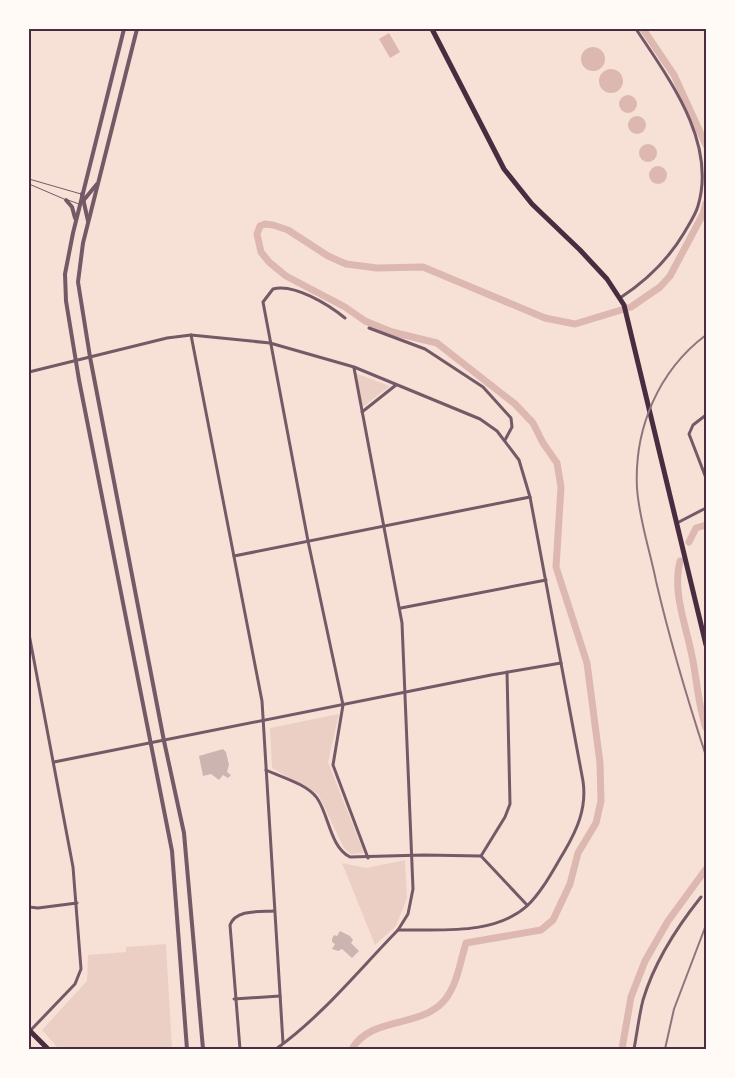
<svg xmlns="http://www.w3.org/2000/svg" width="735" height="1078" font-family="'Sofia Sans Condensed',sans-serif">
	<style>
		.green { fill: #ebcfc5 }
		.water { fill: #dcb8b0 }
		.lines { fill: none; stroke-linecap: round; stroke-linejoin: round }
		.canal { stroke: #dcb8b0; stroke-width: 7 }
		.building { fill: #ccb4b1 }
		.service { stroke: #755966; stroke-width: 1 }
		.minor { stroke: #755966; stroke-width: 3 }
		.tertiary { stroke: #755966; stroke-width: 4 }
		.trunk { stroke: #4a2c40; stroke-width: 5 }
		.rail { stroke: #8f747c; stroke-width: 2 }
		.neatline { fill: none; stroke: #4a2c40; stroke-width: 2 }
	</style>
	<rect width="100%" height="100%" fill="#f7e1d7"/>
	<g class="green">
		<polygon points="355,373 390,386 363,407"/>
		<polygon points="339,714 328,762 364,853 351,854 344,848 318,794 272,768 270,728"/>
		<polygon points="405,860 407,898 396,926 375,945 342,863 366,868"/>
		<polygon points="166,944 172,1049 59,1049 42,1030 87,981 88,955 126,952 126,947"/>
	</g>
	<g class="water">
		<polygon points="389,33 400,52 390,58 379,39"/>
		<circle cx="593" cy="59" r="12"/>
		<circle cx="611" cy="81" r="12"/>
		<circle cx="628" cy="104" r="9"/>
		<circle cx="637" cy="125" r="9"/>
		<circle cx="648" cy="153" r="9"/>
		<circle cx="658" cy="175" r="9"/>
	</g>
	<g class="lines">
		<g class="canal">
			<polyline points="643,29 674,75 706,145"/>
			<polyline points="689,542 696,528 706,525"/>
			<path d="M680 561C672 592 686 625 692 656 697 680 698 705 706 728"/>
			<path d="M352 1049C370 1017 417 1028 442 1003 457 988 460 962 466 943L541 930 553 920 570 884 578 853 596 823 601 801 600 763 587 663 556 567 561 487 557 463 543 443 533 423 515 404 437 343 392 332 365 321 345 307 286 276 269 262 261 252 257 234 260 226 265 224 273 225 288 230 328 256 346 264 377 268 423 267 545 318 575 324 631 307 660 287 670 276 703 214 706 203"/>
			<polyline points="622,1049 631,997 645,961 668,921 706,869"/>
		</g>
	</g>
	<g class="building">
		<polygon points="223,749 226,752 229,765 227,772 231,775 228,778 223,775 219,780 211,774 203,776 199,756"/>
		<polygon points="340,931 350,936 353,940 351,943 359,951 352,958 342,949 338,951 332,949 335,944 332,942 332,939 334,935 337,936"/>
	</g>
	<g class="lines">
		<g class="service">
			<polyline points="29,179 81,194"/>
			<polyline points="29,184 64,199"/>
			<polyline points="68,200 79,204"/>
		</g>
		<g class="minor">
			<path d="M620 298C646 281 668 260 684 233 689 224 695 216 698 206 717 142 669 79 636 29"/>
			<path d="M345 318C329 305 294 283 273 289L263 302 308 541 343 705 333 765 368 858"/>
			<polyline points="369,328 425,349 483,387 511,418 512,427 505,440"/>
			<polyline points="191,335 262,701 283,1043"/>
			<polyline points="354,368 402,623 413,889 408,914 398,930"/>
			<path d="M29 372 167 338 191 335 270 343 354 367 480 419 497 431 519 460 530 497 583 781C587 808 577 830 564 852 553 870 542 892 527 906 493 936 440 929 398 930 358 971 322 1016 276 1049"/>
			<polyline points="362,412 396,385"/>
			<polyline points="706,415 693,425 689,434 706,478"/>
			<polyline points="677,523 706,508"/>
			<polyline points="234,556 530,497"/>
			<polyline points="401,608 546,580"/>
			<polyline points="29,634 73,867 81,969 75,984 29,1032"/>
			<polyline points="54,762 491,675 561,663"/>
			<path d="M266 770C281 777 307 784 317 798 329 815 330 847 350 857L424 855 481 856 527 905"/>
			<polyline points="481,856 505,817 510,804 507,672"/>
			<polyline points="29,907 38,908 77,903"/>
			<polyline points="234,999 280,996"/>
			<path d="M240 1049 230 925C236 909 260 912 274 911"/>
			<path d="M634 1049C637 1033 639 1016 643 1000 654 963 677 927 701 897"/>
		</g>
		<g class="tertiary">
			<polyline points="124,29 73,233 65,274 66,301 79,380 172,851 187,1049"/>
			<polyline points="137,29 83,243 78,282 90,357 164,741 184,833 203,1049"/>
			<polyline points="82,194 88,221"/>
			<polyline points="66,200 72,207 75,218"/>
			<polyline points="83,201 97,184"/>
		</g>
		<g class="trunk">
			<polyline points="432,29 504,169 532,204 580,250 607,279 624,305 706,645"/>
			<polyline points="29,1030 48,1049"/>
		</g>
		<g class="rail">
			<path d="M706 335C658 371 634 429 637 488 639 519 650 551 656 581 670 641 687 698 706 756"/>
			<polyline points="665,1049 674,1009 706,925"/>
		</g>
	</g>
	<rect width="735" height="1078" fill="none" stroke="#fffaf5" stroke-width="60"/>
	<rect x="30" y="30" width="675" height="1018" class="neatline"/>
</svg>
